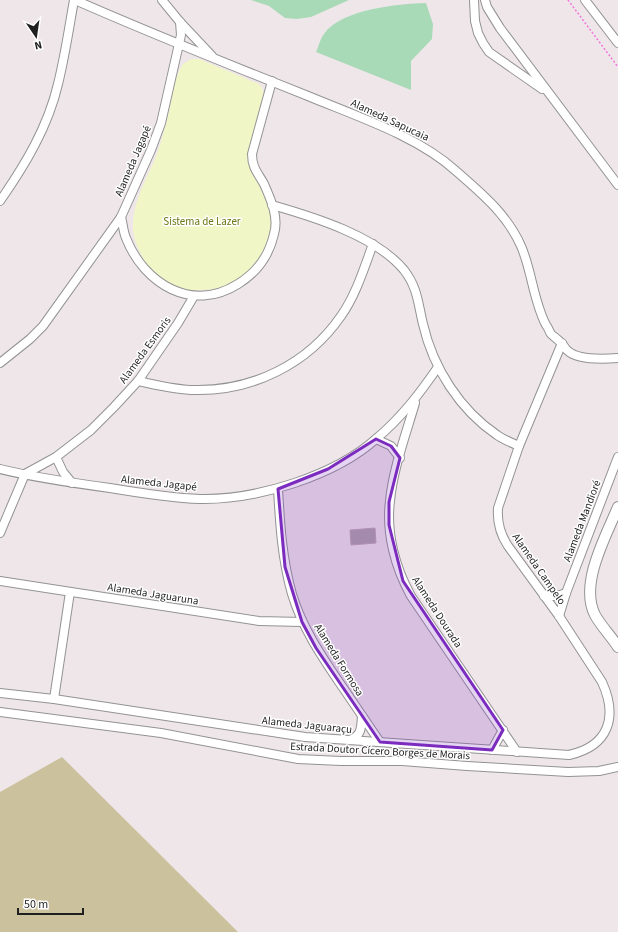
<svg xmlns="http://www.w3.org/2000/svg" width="618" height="932" font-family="'Source Sans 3',sans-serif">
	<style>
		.forest { fill: #ccc19d }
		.park { fill: #f0f6c6 }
		.water { fill: #a9dab7 }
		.building { fill: #aea2a8; stroke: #c0a9b5 }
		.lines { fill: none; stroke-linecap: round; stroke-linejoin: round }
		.minor-casing { stroke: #939393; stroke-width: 10 }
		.tertiary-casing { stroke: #939393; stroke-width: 12 }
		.path { stroke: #f175de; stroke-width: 1.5; stroke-dasharray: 2 2; stroke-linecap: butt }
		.minor { stroke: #fff; stroke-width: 8 }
		.tertiary { stroke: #fff; stroke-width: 10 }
		.marked { fill: #7b2cbf; fill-opacity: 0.2; stroke: #7b2cbf; stroke-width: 3; stroke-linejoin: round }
		.labels { text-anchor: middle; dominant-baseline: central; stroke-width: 3; stroke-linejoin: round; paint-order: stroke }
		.street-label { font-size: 11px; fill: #1f1f1f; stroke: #fff }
		.park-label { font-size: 11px; fill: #6a7813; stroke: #fff }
	</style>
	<rect width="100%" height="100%" fill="#efe6e9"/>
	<polygon class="forest" points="62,757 238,932 0,932 0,792"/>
	<path class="park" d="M191 59H199L259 84 262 88 264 95 248 158C252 180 274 203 271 228 269 253 252 274 230 284 221 289 208 290 198 290 194 290 189 291 186 291 159 288 134 253 133 228 132 204 146 180 155 159 159 149 162 138 165 127 171 111 173 77 183 64 185 62 189 61 191 59Z"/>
	<g class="water">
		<polygon points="251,0 349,0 311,17 297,19 285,18 269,6"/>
		<path d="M426 3 433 24 432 39 411 61V90L316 52C319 46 320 39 324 34 341 9 398 4 426 3Z"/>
	</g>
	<polygon class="building" points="375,528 376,543 351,545 350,530"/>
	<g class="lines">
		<g class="minor-casing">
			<g id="minor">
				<path d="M75 0C152 34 230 65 308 96 356 116 418 136 456 171 481 193 507 214 521 246 532 271 533 300 546 325 548 327 549 331 551 334 554 337 558 339 561 343 564 345 565 349 568 351 578 360 605 359 618 358"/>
				<polyline points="162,0 180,22 212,56"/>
				<polyline points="474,0 475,21 478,33 483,43 489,52 542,89"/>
				<polyline points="485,0 487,7 500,28 618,185"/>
				<polyline points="585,0 618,43"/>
				<path d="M0 201C25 165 48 127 58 84 65 56 69 28 74 0"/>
				<path d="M272 205C314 217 376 236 404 270 418 288 418 304 423 324 433 368 460 410 497 435 504 440 512 443 519 446"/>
				<path d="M121 217C123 224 123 231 126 238 144 284 192 313 238 284 256 273 269 256 274 234 279 217 271 200 264 184 258 173 252 168 252 154L272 81"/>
				<polyline points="0,363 30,339 43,326 121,217 151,150 161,123 181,35 180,22"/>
				<path d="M138 381C157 385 176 390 195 390 253 391 308 364 341 316 356 295 364 268 373 244"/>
				<path d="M415 403C406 434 393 469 390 501 386 533 395 567 411 596L517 752"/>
				<polyline points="376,439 391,446 400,458"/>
				<polyline points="56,457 63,472 72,483"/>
				<path d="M0 469C36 478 73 483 110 488 140 493 170 498 200 499 257 500 335 476 377 438 402 417 420 393 438 367"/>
				<path d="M278 489C280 524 282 559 292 594 302 627 320 654 339 682 353 702 366 722 380 742"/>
				<polyline points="0,533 25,474 56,457 91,430 114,407 138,381 178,323 194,296"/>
				<polyline points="0,581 259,621 302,622"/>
				<polyline points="544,596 557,596 566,593"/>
				<polyline points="559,616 566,593 618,457"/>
				<path d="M0 693 54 699 305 737 569 755C609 746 618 717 602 682L559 616 508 546C500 534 497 522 498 508L519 446 562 343"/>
				<polyline points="54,699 70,592"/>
				<polyline points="0,712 161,733 298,759 341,761 402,761 467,766 568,772 599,771 618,767"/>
				<path d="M350 740C362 735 361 728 362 716"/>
				<polyline points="492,750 503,730"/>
			</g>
		</g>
		<g class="tertiary-casing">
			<path id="tertiary" d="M618 507C606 536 579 584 595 615 601 626 611 636 618 647"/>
		</g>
		<polyline class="path" points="568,0 618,67"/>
		<use href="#minor" class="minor"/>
		<use href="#tertiary" class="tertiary"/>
	</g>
	<path class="marked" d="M376 439 391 446 400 458 389 502V525L403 581 503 730 492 750 380 742 316 648 302 622 285 567 278 489 328 469Z"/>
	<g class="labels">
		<g class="street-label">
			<text transform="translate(390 120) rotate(25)">Alameda Sapucaia</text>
			<text transform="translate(133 161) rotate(-67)">Alameda Jagapé</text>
			<text transform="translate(145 350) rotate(-54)">Alameda Esmoris</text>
			<text transform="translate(159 483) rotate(6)">Alameda Jagapé</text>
			<text transform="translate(582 521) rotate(-69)">Alameda Mandioré</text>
			<text transform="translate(539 569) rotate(55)">Alameda Campelo</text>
			<text transform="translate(153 594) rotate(9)">Alameda Jaguaruna</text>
			<text transform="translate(437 612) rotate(57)">Alameda Dourada</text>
			<text transform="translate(339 660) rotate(58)">Alameda Formosa</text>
			<text transform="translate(307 725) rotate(6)">Alameda Jaguaraçu</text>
			<text transform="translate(380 751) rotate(3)">Estrada Doutor Cícero Borges de Morais</text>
		</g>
		<g class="park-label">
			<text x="202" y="221">Sistema de Lazer</text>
		</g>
	</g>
	<g transform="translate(36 36) rotate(167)" stroke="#ffffff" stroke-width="3" paint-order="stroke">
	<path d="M0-3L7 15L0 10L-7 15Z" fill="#1f1f1f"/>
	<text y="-6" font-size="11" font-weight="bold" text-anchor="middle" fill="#1f1f1f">N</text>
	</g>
	<path d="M18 908v6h65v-6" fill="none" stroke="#1f1f1f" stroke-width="2"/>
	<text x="24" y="908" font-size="12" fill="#1f1f1f" stroke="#ffffff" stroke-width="3" paint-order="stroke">50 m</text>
</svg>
